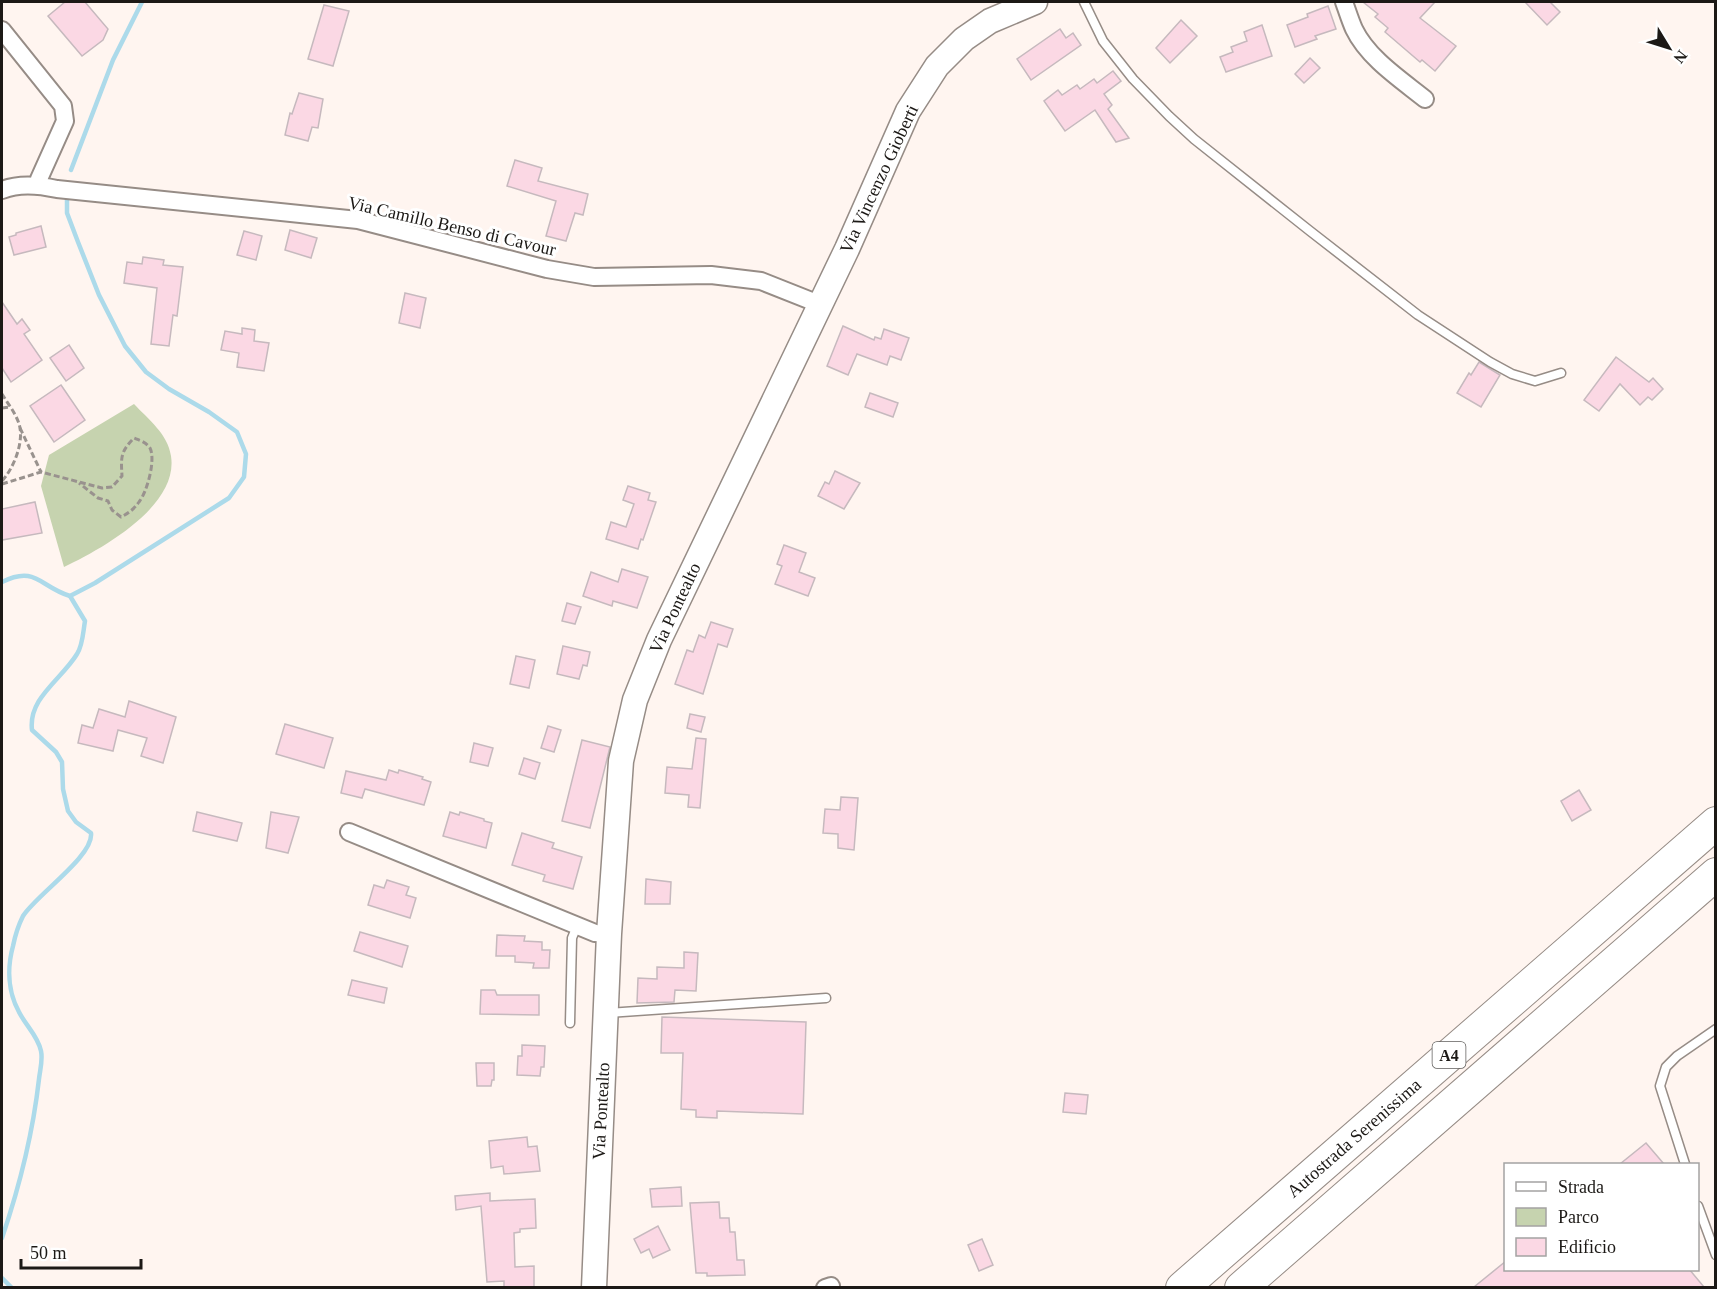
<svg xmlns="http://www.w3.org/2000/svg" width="1717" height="1289" font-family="'Times New Roman',serif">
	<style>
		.green { fill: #c6d3af }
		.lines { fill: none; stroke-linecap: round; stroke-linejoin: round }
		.stream { stroke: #acdaea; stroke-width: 4.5 }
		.building { fill: #fbd8e4; stroke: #c6b9be; stroke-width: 1.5 }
		.lane-casing { stroke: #968c86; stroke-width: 11 }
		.street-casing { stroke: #968c86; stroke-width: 20 }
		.secondary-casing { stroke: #968c86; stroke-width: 27 }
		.highway-casing { stroke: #968c86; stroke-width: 34 }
		.path { stroke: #99928e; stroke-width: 3; stroke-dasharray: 6 3; stroke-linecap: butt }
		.lane { stroke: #fff; stroke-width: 8 }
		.street { stroke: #fff; stroke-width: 16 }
		.secondary { stroke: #fff; stroke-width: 24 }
		.highway { stroke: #fff; stroke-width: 32 }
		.labels { text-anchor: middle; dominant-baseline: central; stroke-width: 6; stroke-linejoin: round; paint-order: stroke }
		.shield { fill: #fff; stroke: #605e5c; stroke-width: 1.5 }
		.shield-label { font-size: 16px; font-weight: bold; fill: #1c1916 }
		.street-label { font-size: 18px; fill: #1c1916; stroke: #fff }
	</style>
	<rect width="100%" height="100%" fill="#fff5f0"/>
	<path class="green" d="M134 404C148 419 168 434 171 456 179 506 102 549 64 567L41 486 49 455Z"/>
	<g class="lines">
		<g class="stream">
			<polyline points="71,170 113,60 142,2"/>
			<path d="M2 582C36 565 40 587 70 596L95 583 229 498 244 477 246 454 237 432 209 412 169 389 146 372 125 346 99 295 78 242 67 213V197"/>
			<path d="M2 1238C19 1188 33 1132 39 1079 40 1070 43 1060 41 1051 38 1036 26 1026 19 1012 8 992 7 968 13 946 15 936 19 924 23 916 36 895 94 856 91 833L76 822 68 811 63 789 62 762 56 752 32 730C28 698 62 679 77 654 83 645 83 632 85 621L70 596"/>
			<polyline points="2,1278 12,1288"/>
		</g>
	</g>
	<g class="building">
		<polygon points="65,2 85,2 108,29 103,40 82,56 48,16"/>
		<polygon points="1363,2 1435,2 1420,18 1456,46 1435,71 1422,60 1420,62 1385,32 1388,28 1375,17 1378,14"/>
		<polygon points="1525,2 1550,2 1560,12 1547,25"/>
		<polygon points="324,5 349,11 333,66 308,59"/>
		<polygon points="1328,6 1336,29 1315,36 1317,39 1295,47 1287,25 1308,17 1307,14"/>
		<polygon points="1181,20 1197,36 1170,63 1156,48"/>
		<polygon points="1262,25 1272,56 1226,72 1220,57 1233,52 1231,47 1247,41 1244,32"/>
		<polygon points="1060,29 1066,38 1073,33 1081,45 1031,80 1017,59"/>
		<polygon points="1310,58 1320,68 1304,83 1295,74"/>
		<polygon points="1113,71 1121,81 1104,94 1112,105 1108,109 1129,138 1116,142 1095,110 1065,131 1044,101 1058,90 1062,95 1077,85 1080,89 1094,79 1097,83"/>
		<polygon points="299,93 323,99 318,128 312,127 308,141 285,135 290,113 292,114"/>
		<polygon points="515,160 542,168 538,181 588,194 583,215 575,213 566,241 546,236 556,201 507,186"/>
		<polygon points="41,226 46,247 14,255 9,237 16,235 16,233"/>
		<polygon points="290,230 317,238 311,258 285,250"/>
		<polygon points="244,231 262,236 256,260 237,255"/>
		<polygon points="143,257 164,260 163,265 183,267 177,316 173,315 169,346 151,344 157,288 124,283 127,262 142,264"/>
		<polygon points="405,293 426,298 420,328 399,323"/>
		<polygon points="2,302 17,324 22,319 30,330 24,334 42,360 11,382 2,368"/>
		<polygon points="843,326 874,340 875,337 881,339 884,329 909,338 901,360 890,356 887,365 857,354 848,375 827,366"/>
		<polygon points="242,328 255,330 254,341 269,343 264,371 237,367 239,353 221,350 225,331 242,334"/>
		<polygon points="69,345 84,368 66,381 50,358"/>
		<polygon points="1616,357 1649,382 1653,378 1663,389 1652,400 1648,397 1640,405 1620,384 1599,411 1584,400"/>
		<polygon points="1479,362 1500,375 1481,407 1457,393 1469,373 1471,375"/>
		<polygon points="61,385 85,420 54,442 30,406"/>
		<polygon points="870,393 898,403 893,417 865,407"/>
		<polygon points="835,471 860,483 844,509 818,496 825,482 829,484"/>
		<polygon points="628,486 650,493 648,500 656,502 643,540 641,539 638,549 606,539 611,522 626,527 634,504 623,500"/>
		<polygon points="35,502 42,533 2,540 2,509"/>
		<polygon points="784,545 806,553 799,572 815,578 808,596 775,584 782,566 777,564"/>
		<polygon points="622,569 648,577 637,608 613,601 612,606 583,596 591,572 618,582"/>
		<polygon points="567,603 581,607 575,624 562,621"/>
		<polygon points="711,622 733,629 727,647 718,644 703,694 675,684 687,650 693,652 699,635 705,638"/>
		<polygon points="563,646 590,652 587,666 583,665 579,679 557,674"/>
		<polygon points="516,656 535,660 529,688 510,684"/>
		<polygon points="129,701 176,717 163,763 141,756 147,738 118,730 113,751 78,743 82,725 93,728 99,709 125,717"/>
		<polygon points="690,714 705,717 701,732 687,728"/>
		<polygon points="285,724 333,738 324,768 276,754"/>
		<polygon points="548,726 561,730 554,752 541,748"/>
		<polygon points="696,738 706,739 700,808 688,807 689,795 665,793 667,767 692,769"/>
		<polygon points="582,740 610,747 590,828 562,821"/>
		<polygon points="474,743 493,748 488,766 470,762"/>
		<polygon points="524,758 540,763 535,779 519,774"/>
		<polygon points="389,770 398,773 399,770 423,777 422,779 431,782 424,805 365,789 362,798 341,793 346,771 386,780"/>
		<polygon points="1579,790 1591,810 1572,821 1561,801"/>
		<polygon points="841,797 858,798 854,850 838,848 838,834 823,833 825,809 840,810"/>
		<polygon points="197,812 242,823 237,841 193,831"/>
		<polygon points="271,812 299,817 288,853 266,848"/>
		<polygon points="450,812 459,815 460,812 484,819 484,821 492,823 486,848 443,836"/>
		<polygon points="522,833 554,843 552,848 582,857 573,889 543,881 545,875 512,865"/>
		<polygon points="646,879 671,882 670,904 645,904"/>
		<polygon points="387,880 409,887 406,895 416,898 410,918 368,905 374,885 384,888"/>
		<polygon points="360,932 408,946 402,967 354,951"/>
		<polygon points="497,935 525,936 524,941 542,942 542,950 550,950 549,968 533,968 534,963 515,962 515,956 496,956"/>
		<polygon points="684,952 698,953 696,991 675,990 674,1002 637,1003 638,978 657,979 657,967 684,968"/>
		<polygon points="352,980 387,988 384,1003 348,995"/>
		<polygon points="481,990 495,990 497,995 539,995 539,1015 480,1014"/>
		<polygon points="662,1017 806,1022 803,1114 717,1111 717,1118 696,1117 696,1110 681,1109 683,1053 661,1053"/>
		<polygon points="522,1045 545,1046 544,1067 541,1067 540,1076 517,1075 518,1056 522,1056"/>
		<polygon points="476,1063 494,1063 494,1080 492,1080 491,1086 477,1086"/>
		<polygon points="1065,1093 1088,1095 1086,1114 1063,1112"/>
		<polygon points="527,1137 528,1147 537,1146 540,1171 504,1174 503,1166 491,1168 489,1141"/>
		<polygon points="1646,1143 1664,1164 1620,1164"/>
		<polygon points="681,1187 682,1206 652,1207 650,1189"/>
		<polygon points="490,1193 490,1201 535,1199 536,1228 520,1229 520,1232 514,1233 515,1267 534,1266 534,1287 504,1287 504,1281 487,1282 481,1206 456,1210 455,1196"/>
		<polygon points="719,1202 720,1218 729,1218 730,1232 735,1232 737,1260 744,1260 745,1275 707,1276 707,1273 696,1273 690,1203"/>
		<polygon points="658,1226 670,1250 653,1258 649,1249 641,1253 634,1239"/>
		<polygon points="982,1239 993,1265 979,1271 968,1245"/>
		<polygon points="1506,1261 1506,1269 1689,1269 1704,1287 1474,1287"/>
	</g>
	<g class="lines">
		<g class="lane-casing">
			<g id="lane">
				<polyline points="1084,2 1103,41 1133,79 1169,116 1194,139 1310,231 1418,315 1490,362 1512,374 1535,381 1561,373"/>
				<polyline points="608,1013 826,998"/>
				<polyline points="570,1023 572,938 577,926"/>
				<polyline points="1685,1164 1660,1086 1666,1067 1677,1056 1716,1029"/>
				<polyline points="1698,1206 1716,1255"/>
			</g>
		</g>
		<g class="street-casing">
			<g id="street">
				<path d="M1344 2C1347 10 1350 20 1354 29 1368 58 1400 79 1425 99"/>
				<polyline points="2,30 63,106 65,121 39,179 39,185"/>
				<path d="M2 190C19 183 39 185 57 189L358 220 547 269 594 277 711 275 761 281 819 304"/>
				<polyline points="349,832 595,933 609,934"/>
				<polyline points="825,1288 831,1286"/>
			</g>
		</g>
		<g class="secondary-casing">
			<polyline id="secondary" points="594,1288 609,934 621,761 635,700 659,640 847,249 908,111 937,66 964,39 990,21 1035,2"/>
		</g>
		<g class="highway-casing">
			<g id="highway">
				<polyline points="1182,1288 1716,823"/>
				<polyline points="1241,1288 1716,874"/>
			</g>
		</g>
		<g class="path">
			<path d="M2 394C8 404 18 416 20 428 23 445 13 469 2 481"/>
			<polyline points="2,408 11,407"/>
			<polyline points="20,428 41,472"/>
			<path d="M2 484 41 472 102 488 112 487 122 476C121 458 120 452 134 438 139 440 146 442 150 448 156 460 147 492 139 502 134 509 129 513 121 517L112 510 108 501 98 498 79 483"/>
		</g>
		<use href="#lane" class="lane"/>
		<use href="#street" class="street"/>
		<use href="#secondary" class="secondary"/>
		<use href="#highway" class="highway"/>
	</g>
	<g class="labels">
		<rect class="shield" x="1432.5" y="1042" width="33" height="26" rx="4.5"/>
		<g class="shield-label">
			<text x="1449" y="1055">A4</text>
		</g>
		<g class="street-label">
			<text transform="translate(879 179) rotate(-65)">Via Vincenzo Gioberti</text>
			<text transform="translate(452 226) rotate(13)">Via Camillo Benso di Cavour</text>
			<text transform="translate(675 608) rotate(-65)">Via Pontealto</text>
			<text transform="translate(601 1111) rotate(-87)">Via Pontealto</text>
			<text transform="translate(1354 1138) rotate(-41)">Autostrada Serenissima</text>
		</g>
	</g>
	<rect width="1717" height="1289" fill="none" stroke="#1c1916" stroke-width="6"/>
	<rect x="1504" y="1163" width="195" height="108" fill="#ffffff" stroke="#a4a3a2" stroke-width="1.5"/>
	<rect x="1516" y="1182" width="30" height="9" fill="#ffffff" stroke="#a4a3a2" stroke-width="1.5"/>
	<text x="1558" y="1193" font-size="18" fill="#1c1916">Strada</text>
	<rect x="1516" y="1208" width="30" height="18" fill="#c6d3af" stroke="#a4a3a2" stroke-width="1.5"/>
	<text x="1558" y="1223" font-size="18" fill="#1c1916">Parco</text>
	<rect x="1516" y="1238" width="30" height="18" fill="#fbd8e4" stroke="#a4a3a2" stroke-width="1.5"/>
	<text x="1558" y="1253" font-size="18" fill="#1c1916">Edificio</text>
	<g transform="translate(1669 48) rotate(128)" stroke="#ffffff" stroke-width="4.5" paint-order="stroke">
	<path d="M0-4.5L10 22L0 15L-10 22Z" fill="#1c1916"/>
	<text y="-9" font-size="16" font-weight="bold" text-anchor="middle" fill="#1c1916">N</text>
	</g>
	<path d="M21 1259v9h120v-9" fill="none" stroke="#1c1916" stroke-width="3"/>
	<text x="30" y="1259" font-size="18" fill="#1c1916" stroke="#ffffff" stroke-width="4.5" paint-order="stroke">50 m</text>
</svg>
